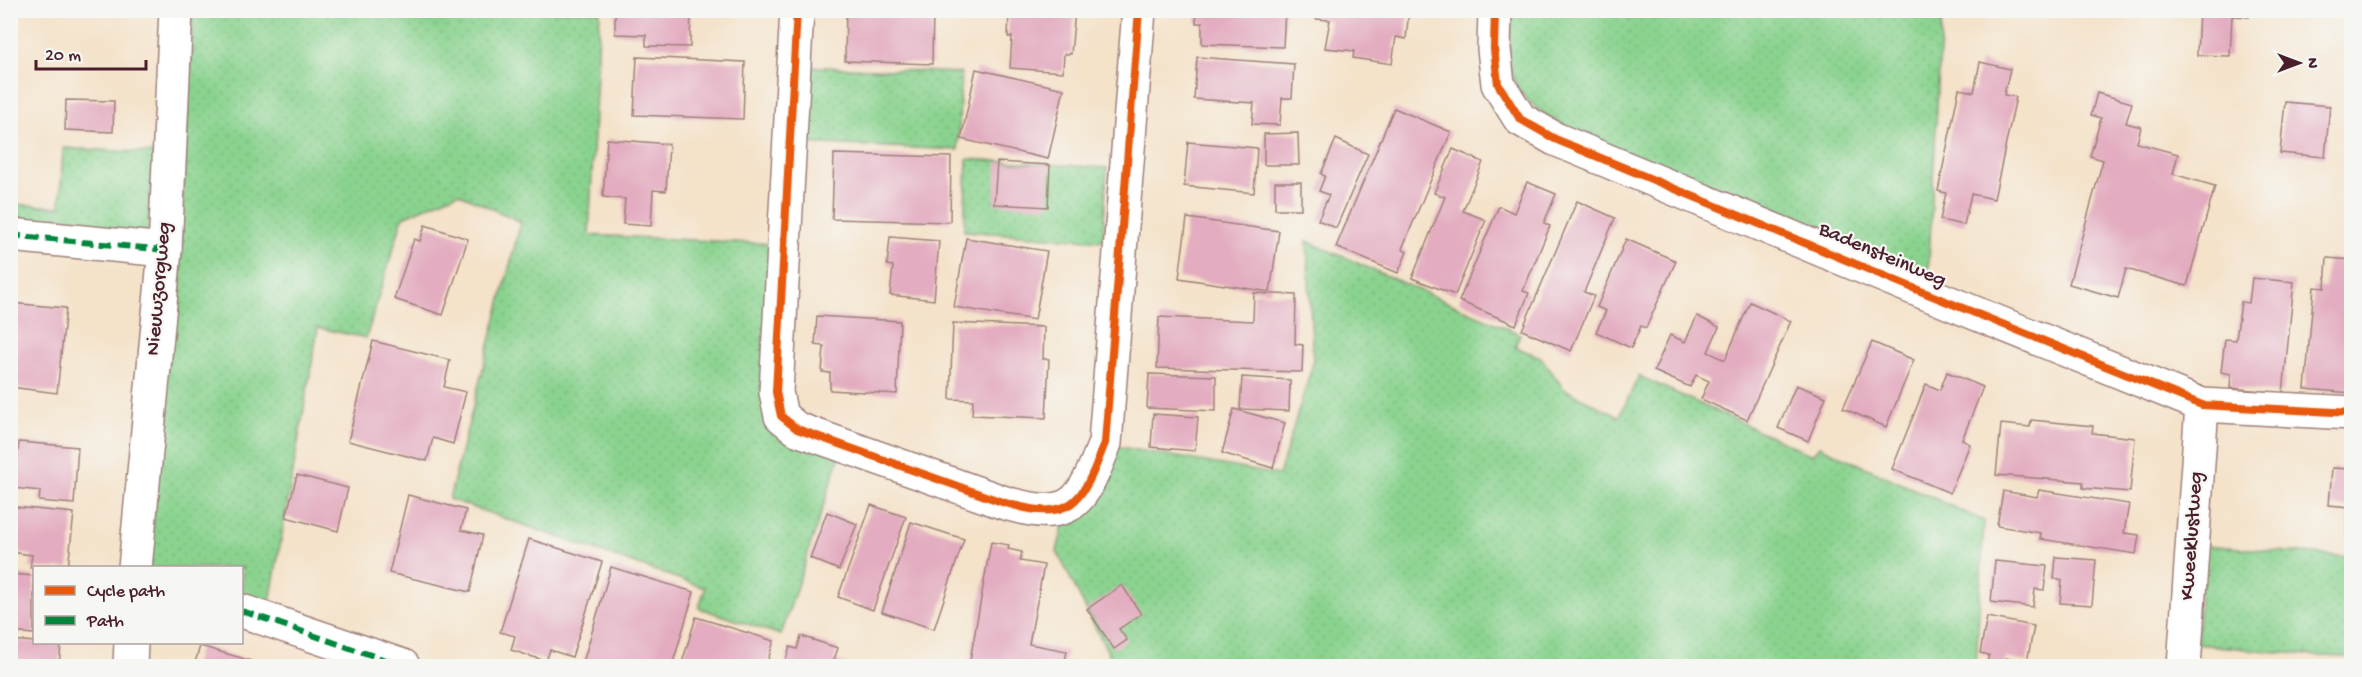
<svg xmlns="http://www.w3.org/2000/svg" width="2362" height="677" font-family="'Gochi Hand',sans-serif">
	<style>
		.green { fill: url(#green-dots); stroke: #6a795d; stroke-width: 1.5 }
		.building { fill: #e3acc0 }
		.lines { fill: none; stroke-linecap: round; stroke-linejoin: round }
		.street-casing { stroke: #9f807a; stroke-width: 36 }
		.street { stroke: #fff; stroke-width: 33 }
		.quiet { stroke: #00873e; stroke-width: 6; stroke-dasharray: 12 6; stroke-linecap: butt }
		.cycleway-casing { stroke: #f6f6f2; stroke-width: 11 }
		.cycleway { stroke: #e8590c; stroke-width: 8 }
		.labels { text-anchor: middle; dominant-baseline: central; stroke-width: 4.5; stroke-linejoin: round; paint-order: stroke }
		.street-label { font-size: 21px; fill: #4a1f2b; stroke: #f6f6f2 }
	</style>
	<defs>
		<pattern id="green-dots" width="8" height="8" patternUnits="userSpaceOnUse" patternTransform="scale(1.5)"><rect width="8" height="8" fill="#8ad38f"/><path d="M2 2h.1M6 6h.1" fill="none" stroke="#79b57c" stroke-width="1.8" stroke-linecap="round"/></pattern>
	</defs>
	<rect width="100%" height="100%" fill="#f6f6f2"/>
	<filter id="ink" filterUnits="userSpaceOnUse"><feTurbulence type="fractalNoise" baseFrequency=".0167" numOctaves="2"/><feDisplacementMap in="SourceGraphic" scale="12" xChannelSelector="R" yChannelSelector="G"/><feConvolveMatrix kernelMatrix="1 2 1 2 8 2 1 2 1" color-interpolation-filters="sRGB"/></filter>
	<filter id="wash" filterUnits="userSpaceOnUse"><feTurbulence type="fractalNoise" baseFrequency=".008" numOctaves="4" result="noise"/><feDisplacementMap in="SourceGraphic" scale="24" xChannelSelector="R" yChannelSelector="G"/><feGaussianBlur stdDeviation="1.35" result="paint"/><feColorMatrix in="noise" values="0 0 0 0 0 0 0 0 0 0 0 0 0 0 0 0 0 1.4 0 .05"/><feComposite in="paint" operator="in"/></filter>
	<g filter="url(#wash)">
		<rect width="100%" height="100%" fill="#f4e2c9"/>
		<g class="green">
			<polygon points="193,11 600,11 589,235 774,244 761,393 839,458 781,635 699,608 705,588 449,499 521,222 458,193 403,217 366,338 318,328 269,608 242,599 242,568 149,568 184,183"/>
			<path d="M1511 11H1942L1928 279 1569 129C1506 93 1507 79 1511 11Z"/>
			<polygon points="803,66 961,73 958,150 799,143"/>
			<polygon points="63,148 153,153 149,224 144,240 11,240 10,204 60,207"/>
			<polygon points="967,159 1107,168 1103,241 964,231"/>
			<polygon points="1307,241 1520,334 1515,347 1541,357 1564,389 1619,417 1639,376 1812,455 1819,446 1984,521 1976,666 1958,666 1940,657 1935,666 1115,666 1057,552 1065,517 1115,446 1279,475 1313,363"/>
			<polygon points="2203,545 2351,557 2351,657 2318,656 2197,644"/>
		</g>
		<g id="blocks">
			<g class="building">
				<polygon points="615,10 691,10 690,47 646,46 646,35 615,34"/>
				<polygon points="846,10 933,10 932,64 845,61"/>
				<polygon points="1009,10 1075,10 1071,54 1064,54 1063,72 1010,68 1012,37 1008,37"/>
				<polygon points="1197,10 1285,10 1283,47 1202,44 1202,23 1196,23"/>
				<polygon points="1317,10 1409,10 1406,39 1396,37 1392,64 1353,58 1354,51 1325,48 1330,20 1316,19"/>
				<polygon points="2199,10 2249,10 2249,17 2232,16 2230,56 2197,55"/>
				<polygon points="637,57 745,62 743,119 634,115"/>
				<polygon points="1197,57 1294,64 1292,98 1282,98 1280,125 1252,124 1254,103 1194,99"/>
				<polygon points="1980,62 2010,69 2004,95 2016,97 1994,199 1971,194 1964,225 1940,220 1946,193 1938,191 1959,89 1974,92"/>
				<polygon points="976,69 1064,89 1048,159 961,139"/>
				<polygon points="2097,93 2132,103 2126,123 2141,127 2137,143 2178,154 2173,174 2215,186 2187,286 2126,269 2118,298 2069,284 2103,160 2090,156 2101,118 2091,115"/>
				<polygon points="66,100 114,101 113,132 65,130"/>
				<polygon points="2285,102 2330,106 2325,157 2280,153"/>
				<polygon points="1394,108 1451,132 1402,249 1407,252 1398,273 1336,247"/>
				<polygon points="1298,133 1299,165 1264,165 1264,134"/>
				<polygon points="607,139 669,144 666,191 653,190 651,226 623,224 625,199 603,197"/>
				<polygon points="1336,139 1368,154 1336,228 1318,220 1329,195 1319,191 1325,176 1321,174"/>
				<polygon points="1188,142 1257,148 1254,193 1184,186"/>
				<polygon points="1453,149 1483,162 1463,211 1486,220 1455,295 1412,278 1445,197 1434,193"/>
				<polygon points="834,154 951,157 950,222 832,219"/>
				<polygon points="997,162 1050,165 1048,207 994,204"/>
				<rect x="1275" y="182" width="26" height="27"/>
				<polygon points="1527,182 1556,194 1544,223 1550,226 1523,291 1529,293 1516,325 1459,301 1499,206 1514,213"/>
				<polygon points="1577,201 1615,218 1584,292 1594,296 1571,351 1522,330"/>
				<polygon points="1187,218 1279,231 1270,292 1179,278"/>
				<polygon points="425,225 468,239 443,315 394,299 414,239 420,241"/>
				<polygon points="890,237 939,241 934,300 890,295 893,266 887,265"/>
				<polygon points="966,238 1047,251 1035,320 954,307"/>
				<polygon points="1626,239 1676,261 1646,328 1641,326 1631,348 1596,332 1606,311 1597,307"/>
				<polygon points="2327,258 2352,260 2352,393 2305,389 2314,287 2325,288"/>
				<polygon points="2252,278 2294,282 2283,393 2230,388 2231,374 2221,372 2225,339 2236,340 2241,302 2249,303"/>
				<polygon points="1254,293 1296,295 1295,344 1303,345 1302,372 1157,368 1159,317 1253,321"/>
				<polygon points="1750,302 1791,321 1747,420 1701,399 1709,381 1696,375 1690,387 1654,371 1670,335 1685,342 1697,316 1719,327 1708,352 1725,360"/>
				<polygon points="10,303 66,308 57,393 10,387"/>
				<polygon points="817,316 900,321 897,394 830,390 830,373 822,372 824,346 815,345"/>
				<polygon points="953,323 1044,327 1043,359 1049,359 1046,418 972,415 973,400 950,399"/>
				<polygon points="373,341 450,360 444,387 466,392 453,444 433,438 427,461 348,441"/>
				<polygon points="1872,342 1914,360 1886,427 1843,408"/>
				<polygon points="1947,372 1983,387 1962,440 1970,444 1950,493 1892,469 1926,384 1940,390"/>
				<polygon points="1149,374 1216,376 1216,411 1147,408"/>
				<polygon points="1242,377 1290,380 1289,411 1240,409"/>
				<polygon points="1796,385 1826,397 1808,441 1778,428"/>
				<polygon points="1234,409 1285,423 1273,468 1222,453"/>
				<polygon points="1153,414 1198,417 1195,451 1151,447"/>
				<polygon points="2031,420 2093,426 2092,433 2135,438 2130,492 2083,488 2083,482 1996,475 2001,424 2030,427"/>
				<polygon points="19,442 78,447 74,504 39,501 40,491 14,488"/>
				<polygon points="2332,468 2352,469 2352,538 2347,537 2349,507 2329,505"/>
				<polygon points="297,475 348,488 338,531 286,517"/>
				<polygon points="2039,490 2129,504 2124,533 2139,535 2136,554 2040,539 2041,533 1997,526 2003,491 2037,497"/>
				<polygon points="408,495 466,510 461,530 483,535 470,592 389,573"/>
				<polygon points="871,505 906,517 873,610 838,597"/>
				<polygon points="15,507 74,513 68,568 30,568 32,555 10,552"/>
				<polygon points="827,512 857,524 839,570 810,558"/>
				<polygon points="911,522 964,539 934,629 882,612"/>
				<polygon points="529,539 602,562 572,657 550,650 546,661 511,650 515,636 500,632"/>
				<polygon points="991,542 1009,545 1008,549 1022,552 1020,561 1044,565 1029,644 1067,651 1064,666 969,666"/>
				<polygon points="2056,557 2096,560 2092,605 2060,603 2062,580 2054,579"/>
				<polygon points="1995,561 2047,566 2044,590 2035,589 2033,607 1991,602"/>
				<polygon points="611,567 694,592 672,666 582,666"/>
				<polygon points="11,574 34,576 34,634 10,632"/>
				<polygon points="1122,585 1141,614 1119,629 1127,640 1114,649 1087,609"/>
				<polygon points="696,617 774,641 766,666 681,666"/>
				<polygon points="1987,617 2034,626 2027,662 2006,658 2004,666 1986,666 1989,655 1980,653"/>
				<polygon points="801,636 838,648 834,660 852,666 784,666 790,647 797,649"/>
				<polygon points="10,640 61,644 59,666 10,666"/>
				<polygon points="200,646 269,666 194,666"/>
			</g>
		</g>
	</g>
	<g filter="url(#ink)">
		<use href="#blocks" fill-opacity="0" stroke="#9f807a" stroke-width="1.5"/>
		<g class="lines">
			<g class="street-casing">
				<g id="street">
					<path d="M797 10 776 392 781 416 797 429 1002 502C1072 523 1081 505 1105 443L1139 10"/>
					<polyline points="1495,10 1494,49 1498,84 1520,119 1555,139 1918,290 2202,405 2352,413"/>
					<polyline points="10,235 165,250"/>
					<polyline points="135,568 165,250 176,10"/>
					<polyline points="242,611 403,666"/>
					<polyline points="130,666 131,642"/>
					<polyline points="2184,666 2202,405"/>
				</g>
			</g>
			<use href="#street" class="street"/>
			<g class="quiet">
				<polyline points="10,235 165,250"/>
				<polyline points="242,611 403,666"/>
			</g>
			<g class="cycleway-casing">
				<g id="cycleway">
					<path d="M797 10 776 392 781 416 797 429 1002 502C1072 523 1081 505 1105 443L1139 10"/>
					<polyline points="1495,10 1494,49 1498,84 1520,119 1555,139 1918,290 2202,405 2352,413"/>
				</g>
			</g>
			<use href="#cycleway" class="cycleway"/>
		</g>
	</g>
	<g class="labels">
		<g class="street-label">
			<text transform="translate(1882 256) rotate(23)">Badensteinweg</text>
			<text transform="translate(160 289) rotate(-85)">Nieuwzorgweg</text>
			<text transform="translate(2193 536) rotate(-86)">Kweeklustweg</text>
		</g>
	</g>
	<rect width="2362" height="677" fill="none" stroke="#f6f6f2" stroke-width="36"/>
	<rect x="33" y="566" width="210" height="78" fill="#f6f6f2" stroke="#b1a0a2" stroke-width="1.5"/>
	<rect x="45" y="586" width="30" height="9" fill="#e8590c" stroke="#b1a0a2" stroke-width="1.5"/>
	<text x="87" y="596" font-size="18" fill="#4a1f2b">Cycle path</text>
	<rect x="45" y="616" width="30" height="9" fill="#00873e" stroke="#b1a0a2" stroke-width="1.5"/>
	<text x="87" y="626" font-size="18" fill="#4a1f2b">Path</text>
	<g transform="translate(2299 63) rotate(90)" stroke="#f6f6f2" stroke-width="4.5" paint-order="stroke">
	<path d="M0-4.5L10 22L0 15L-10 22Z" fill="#4a1f2b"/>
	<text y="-9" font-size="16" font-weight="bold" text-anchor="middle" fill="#4a1f2b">N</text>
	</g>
	<path d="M36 60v9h110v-9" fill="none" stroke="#4a1f2b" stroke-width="3"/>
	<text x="45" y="60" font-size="18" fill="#4a1f2b" stroke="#f6f6f2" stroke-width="4.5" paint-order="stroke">20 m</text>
</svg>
